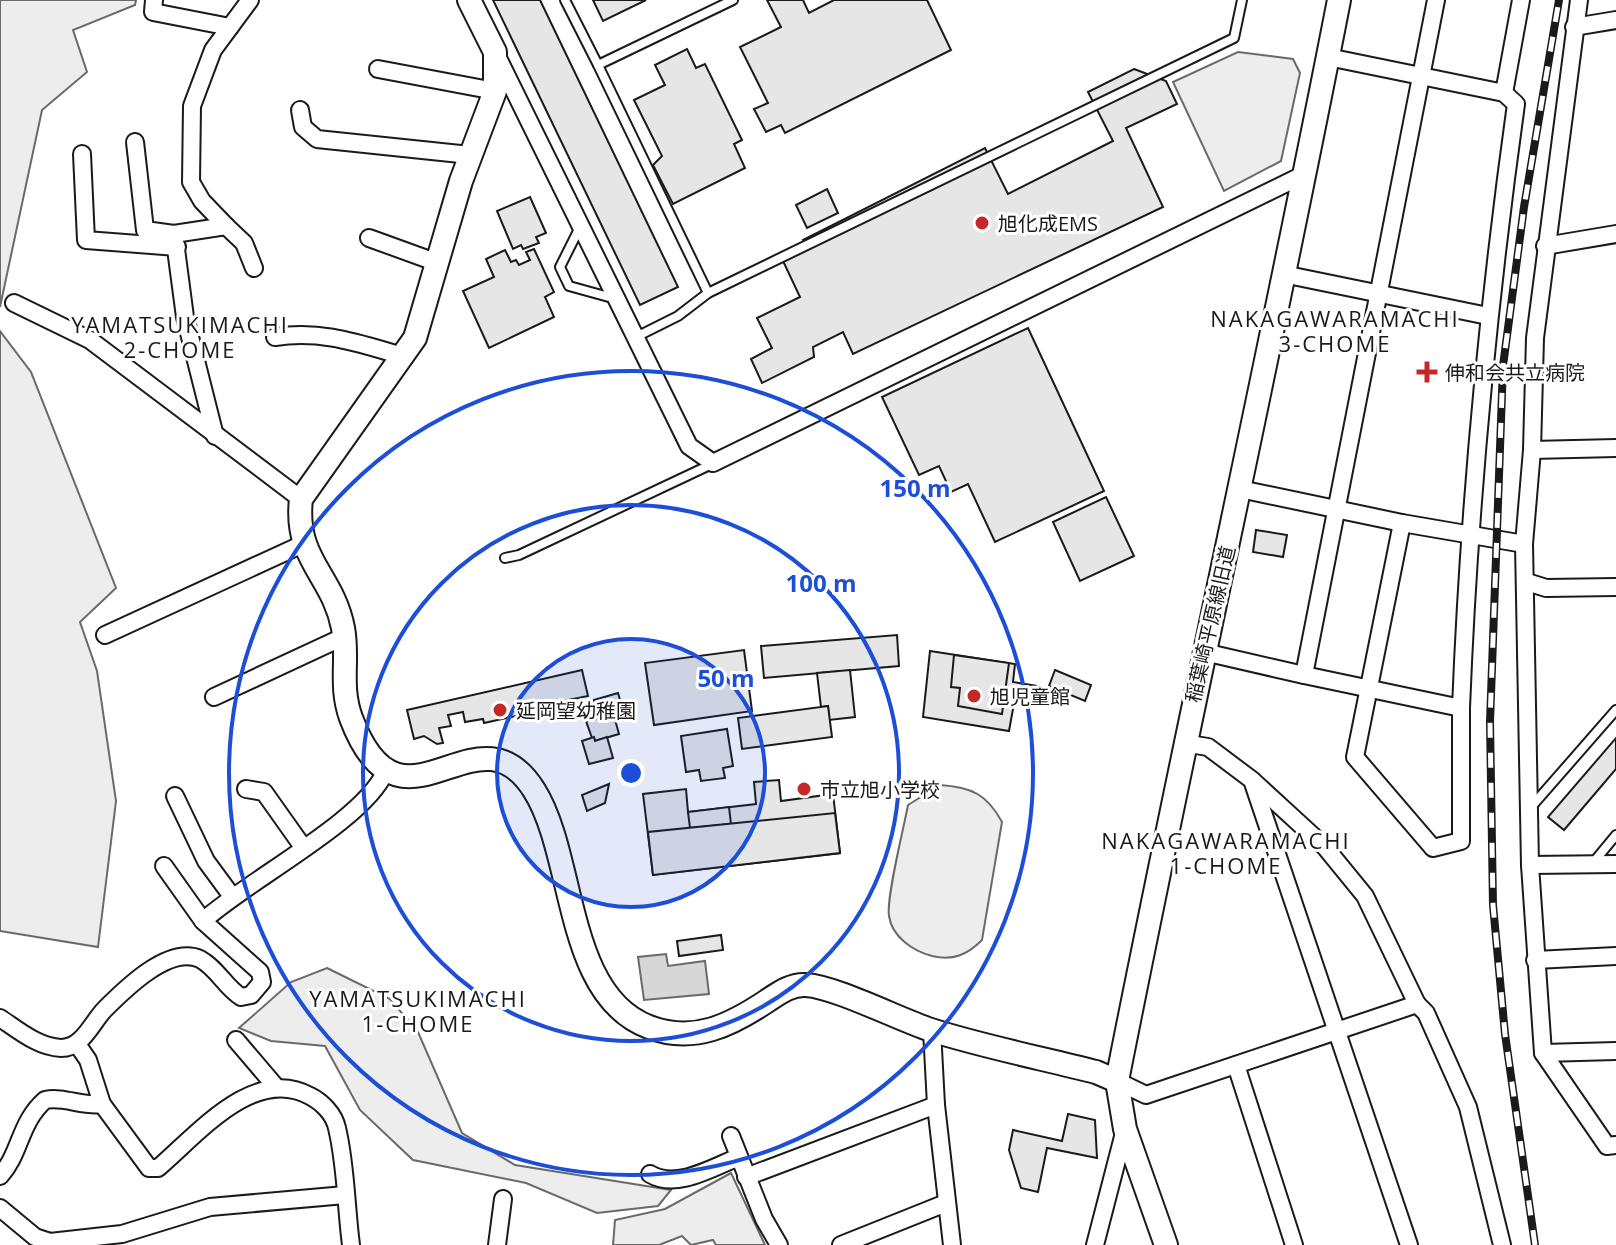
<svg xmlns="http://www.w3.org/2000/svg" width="1616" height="1245" font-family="'Open Sans','Noto Sans JP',sans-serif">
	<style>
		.green { fill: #ededed; stroke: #6a6a6a; stroke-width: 2 }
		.water { fill: #d7d7d7; stroke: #6a6a6a; stroke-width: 2 }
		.building { fill: #e6e6e6; stroke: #1a1a1a; stroke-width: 2 }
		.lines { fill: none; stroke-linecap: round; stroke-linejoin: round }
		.lane-casing { stroke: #1a1a1a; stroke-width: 12 }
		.street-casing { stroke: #1a1a1a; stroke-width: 20 }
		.secondary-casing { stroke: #1a1a1a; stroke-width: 26 }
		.lane { stroke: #fff; stroke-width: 8 }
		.street { stroke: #fff; stroke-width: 16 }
		.secondary { stroke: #fff; stroke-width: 22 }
		.rail-casing { stroke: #1a1a1a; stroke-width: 8 }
		.rail { stroke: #fff; stroke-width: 5; stroke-dasharray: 15; stroke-linecap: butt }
		.ring { fill: none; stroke: #1d4ed8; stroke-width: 4 }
		.poi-dot { fill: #c62828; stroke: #fff; stroke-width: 3 }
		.labels { text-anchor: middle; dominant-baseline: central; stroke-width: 6; stroke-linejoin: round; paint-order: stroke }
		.poi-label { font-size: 20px; fill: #1a1a1a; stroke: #fff; text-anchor: start }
		.street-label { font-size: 20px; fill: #1a1a1a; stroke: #fff }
		.neighbourhood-label { font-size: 22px; letter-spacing: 2px; fill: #1a1a1a; stroke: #fff }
		.centre { fill: #1d4ed8; stroke: #fff; stroke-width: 4 }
		.ring-label { font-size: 24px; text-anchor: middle; font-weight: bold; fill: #1d4ed8; stroke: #fff; stroke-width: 6; stroke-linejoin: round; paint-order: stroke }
	</style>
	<rect width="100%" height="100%" fill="#fff"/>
	<g class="green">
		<polygon points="0,0 136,0 135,5 73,30 87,72 42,110 0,307"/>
		<polygon points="1238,52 1293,59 1300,73 1281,161 1224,191 1173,82"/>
		<polygon points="0,331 31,372 116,588 80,622 97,671 116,801 98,947 0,931"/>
		<path d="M940 785C971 787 987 794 1002 822L982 940C967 955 953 961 932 956 913 951 892 937 889 916 886 898 904 827 908 805Z"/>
		<polygon points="327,968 390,999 418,1032 462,1133 515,1165 671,1190 658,1206 597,1213 526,1183 413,1160 360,1110 325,1046 271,1041 239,1028 291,982"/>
		<polygon points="731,1173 765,1245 716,1245 713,1240 691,1245 682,1236 659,1245 613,1245 615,1220 665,1209"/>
	</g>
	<polygon class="water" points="666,954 668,966 705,961 709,994 644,1000 638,957"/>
	<g class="building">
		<polygon points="493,0 540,0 678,287 640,305"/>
		<polygon points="593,0 646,0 603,21"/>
		<polygon points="767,0 803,0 809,13 834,0 927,0 951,50 785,133 781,125 766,132 754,109 768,103 740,47 781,27"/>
		<polygon points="687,49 696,68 705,64 742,140 734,144 745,168 673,204 653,165 662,156 634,100 665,85 655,65"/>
		<polygon points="1134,69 1166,81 1177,104 1126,128 1163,207 853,354 843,332 813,347 814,357 762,383 751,359 772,348 757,318 800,297 783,261 807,249 803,240 985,148 1008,194 1113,141 1088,92"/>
		<polygon points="827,189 838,213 807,228 796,205"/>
		<polygon points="530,197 546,233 536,237 539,243 523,249 521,245 513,249 497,211"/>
		<polygon points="534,249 554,292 545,297 554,317 489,348 463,291 494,277 486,259 505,250 511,262 516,260 519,265 530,260 526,252"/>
		<polygon points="1028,328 1104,491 995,542 968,484 951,492 939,466 919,475 882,397"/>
		<polygon points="1106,497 1134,556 1080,581 1053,522"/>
		<polygon points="1256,530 1287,535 1283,557 1253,552"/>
		<polygon points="897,635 899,666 764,678 761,646"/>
		<polygon points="744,650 752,711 654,725 645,663"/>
		<polygon points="930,651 1015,664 1013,682 1038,686 1035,703 1015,698 1009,731 923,717"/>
		<polygon points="954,655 1009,663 1002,714 958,706 960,688 951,687"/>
		<polygon points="582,670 588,696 524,709 525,714 484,723 483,719 465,722 463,712 448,715 451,726 439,728 443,743 437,744 424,736 414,739 407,710"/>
		<polygon points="850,670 855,717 829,720 828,706 821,707 817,673"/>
		<polygon points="1055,670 1091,685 1085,701 1049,686"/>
		<polygon points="618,693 625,717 600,720 594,700"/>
		<polygon points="828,706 832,737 742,749 738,718"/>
		<polygon points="614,716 619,734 595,741 592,738 586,721"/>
		<polygon points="727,729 733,766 723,768 725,778 701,781 699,770 686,772 681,736"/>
		<polygon points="594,737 595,741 607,737 613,758 589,764 582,741"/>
		<polygon points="1616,738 1616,769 1564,830 1548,817"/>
		<polygon points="779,780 781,801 833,794 840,853 653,875 643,794 686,789 688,812 756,804 754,782"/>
		<polygon points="609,784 605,803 587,811 582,795"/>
		<polygon points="729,807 731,824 690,828 688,812"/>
		<polygon points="835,813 840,853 653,875 648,832"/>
		<polygon points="721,935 723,950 679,956 677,941"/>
		<polygon points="1068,1114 1095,1120 1097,1158 1047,1148 1038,1192 1021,1188 1009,1150 1013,1130 1062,1141"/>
	</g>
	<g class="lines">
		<g class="lane-casing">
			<g id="lane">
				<polyline points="565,0 598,65 733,0"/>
				<polyline points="598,65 708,293 1234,38 1242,0"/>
				<polyline points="580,227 560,267 569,286 616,299"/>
				<polyline points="636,337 678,316 708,293"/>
				<polyline points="505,558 519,555 712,464"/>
				<polyline points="1532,806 1616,710"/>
				<polyline points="1592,864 1616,835"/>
			</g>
		</g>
		<g class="street-casing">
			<g id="street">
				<polyline points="154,0 153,12 230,27"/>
				<polyline points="1579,0 1535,338 1532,450 1524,544 1530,865 1543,1053 1607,1146 1616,1145"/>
				<polyline points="1574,27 1616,20"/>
				<polyline points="497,56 689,446 713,463 1305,174"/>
				<polyline points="378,69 495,91"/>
				<polyline points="1504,93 1521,0"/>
				<polyline points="300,110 303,127 317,139 470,155"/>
				<polyline points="135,142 145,230 174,234"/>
				<polyline points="82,154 86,240 177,247"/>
				<polyline points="226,226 244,243 254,268"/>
				<polyline points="369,238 438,263"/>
				<polyline points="1545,246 1616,234"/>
				<polyline points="1283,274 1488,316"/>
				<polyline points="14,303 90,340 301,499"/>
				<path d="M275 337C322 330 357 343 403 356"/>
				<polyline points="215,436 185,317 174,234 226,226 202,201 191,182 192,106 213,50 250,0"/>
				<polyline points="1532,450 1616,448"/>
				<polyline points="1240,489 1402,523 1524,544"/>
				<polyline points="1402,523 1355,757 1433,848 1461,841 1461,708"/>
				<polyline points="1527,582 1546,588 1616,587"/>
				<polyline points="105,635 303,544"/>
				<polyline points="1204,652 1304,675 1436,0"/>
				<path d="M1304 675 1461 708C1469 506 1488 305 1516 104L1504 93 1328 57"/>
				<polyline points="214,697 343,637"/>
				<polyline points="1183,743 1208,747 1252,780 1409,1245"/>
				<polyline points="1253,781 1325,847 1365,896 1417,1004"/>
				<polyline points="246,789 264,792 303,847"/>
				<polyline points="175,796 206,861 231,895"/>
				<polyline points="1530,865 1616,864"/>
				<polyline points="164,866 203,921"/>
				<polyline points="1535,960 1616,956"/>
				<path d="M0 1018C18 1030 38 1047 61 1048 83 1048 92 1022 105 1009 125 989 169 945 200 959 217 968 225 987 241 997L251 995 262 982 260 972 203 921C248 880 364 821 385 772"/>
				<polyline points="932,1030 936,1105 952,1245"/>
				<polyline points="236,1040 276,1087"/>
				<path d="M77 1044 88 1060 102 1104 149 1168H158C197 1135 254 1065 310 1096 322 1102 334 1114 337 1128 346 1165 346 1207 351 1245"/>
				<polyline points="1543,1053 1616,1051"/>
				<polyline points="1236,1065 1294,1245"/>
				<polyline points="1117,1081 1146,1095 1417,1004 1426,1013 1468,1107 1502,1245"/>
				<polyline points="731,1136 764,1219 779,1245"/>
				<path d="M650 1174C677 1190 713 1167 739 1157"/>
				<path d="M0 1176C21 1153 19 1123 45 1100 64 1096 83 1107 102 1104"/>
				<polyline points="746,1177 936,1105"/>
				<polyline points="0,1208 35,1237 50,1242 122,1234 210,1207 345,1195"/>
				<polyline points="497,1245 503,1199"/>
				<polyline points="841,1245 946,1203"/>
				<polyline points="1095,1245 1125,1129"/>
			</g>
		</g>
		<g class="secondary-casing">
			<g id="secondary">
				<path d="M469 0 495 52V91L461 181 415 338 301 499C294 560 333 575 343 628 349 659 339 685 351 718 402 853 476 698 534 790 576 856 564 995 649 1027 694 1044 731 1025 767 1001 779 993 791 984 806 985 836 987 898 1019 931 1030 985 1047 1041 1058 1096 1072L1117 1081"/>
				<path d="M1166 1245 1125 1129 1117 1081C1188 720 1269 361 1339 0"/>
			</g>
		</g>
		<use href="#lane" class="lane"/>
		<use href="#street" class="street"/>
		<use href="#secondary" class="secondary"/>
		<g class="rail-casing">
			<polyline id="rail" points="1535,1245 1505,1034 1493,905 1490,722 1503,366 1524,207 1559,0"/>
		</g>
		<use href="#rail" class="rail"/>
	</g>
	<circle cx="631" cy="773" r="134" fill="#1d4ed8" fill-opacity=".12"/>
	<g class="ring">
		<circle cx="631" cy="773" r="134"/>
		<circle cx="631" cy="773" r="268"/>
		<circle cx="631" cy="773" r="402"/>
	</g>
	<g class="poi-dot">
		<circle cx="982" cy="223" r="8"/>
		<path d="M1423 360h8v8h8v8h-8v8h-8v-8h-8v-8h8z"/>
		<circle cx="974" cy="696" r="8"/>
		<circle cx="500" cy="710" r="8"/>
		<circle cx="804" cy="789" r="8"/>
	</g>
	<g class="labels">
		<g class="poi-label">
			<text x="998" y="223">旭化成EMS</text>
			<text x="1445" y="372">伸和会共立病院</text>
			<text x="990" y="696">旭児童館</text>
			<text x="516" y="710">延岡望幼稚園</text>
			<text x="820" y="789">市立旭小学校</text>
		</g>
		<g class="street-label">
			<text transform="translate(1210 624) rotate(-77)">稲葉崎平原線旧道</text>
		</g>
		<g class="neighbourhood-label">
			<text x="1335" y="318">NAKAGAWARAMACHI<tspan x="1335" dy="25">3-CHOME</tspan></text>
			<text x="180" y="324">YAMATSUKIMACHI<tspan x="180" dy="25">2-CHOME</tspan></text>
			<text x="1226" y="840">NAKAGAWARAMACHI<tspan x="1226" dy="25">1-CHOME</tspan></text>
			<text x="418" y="998">YAMATSUKIMACHI<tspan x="418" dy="25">1-CHOME</tspan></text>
		</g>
	</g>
	<circle cx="631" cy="773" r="12" class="centre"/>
	<g class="ring-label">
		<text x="915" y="497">150 m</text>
		<text x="821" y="592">100 m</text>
		<text x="726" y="687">50 m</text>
	</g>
</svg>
